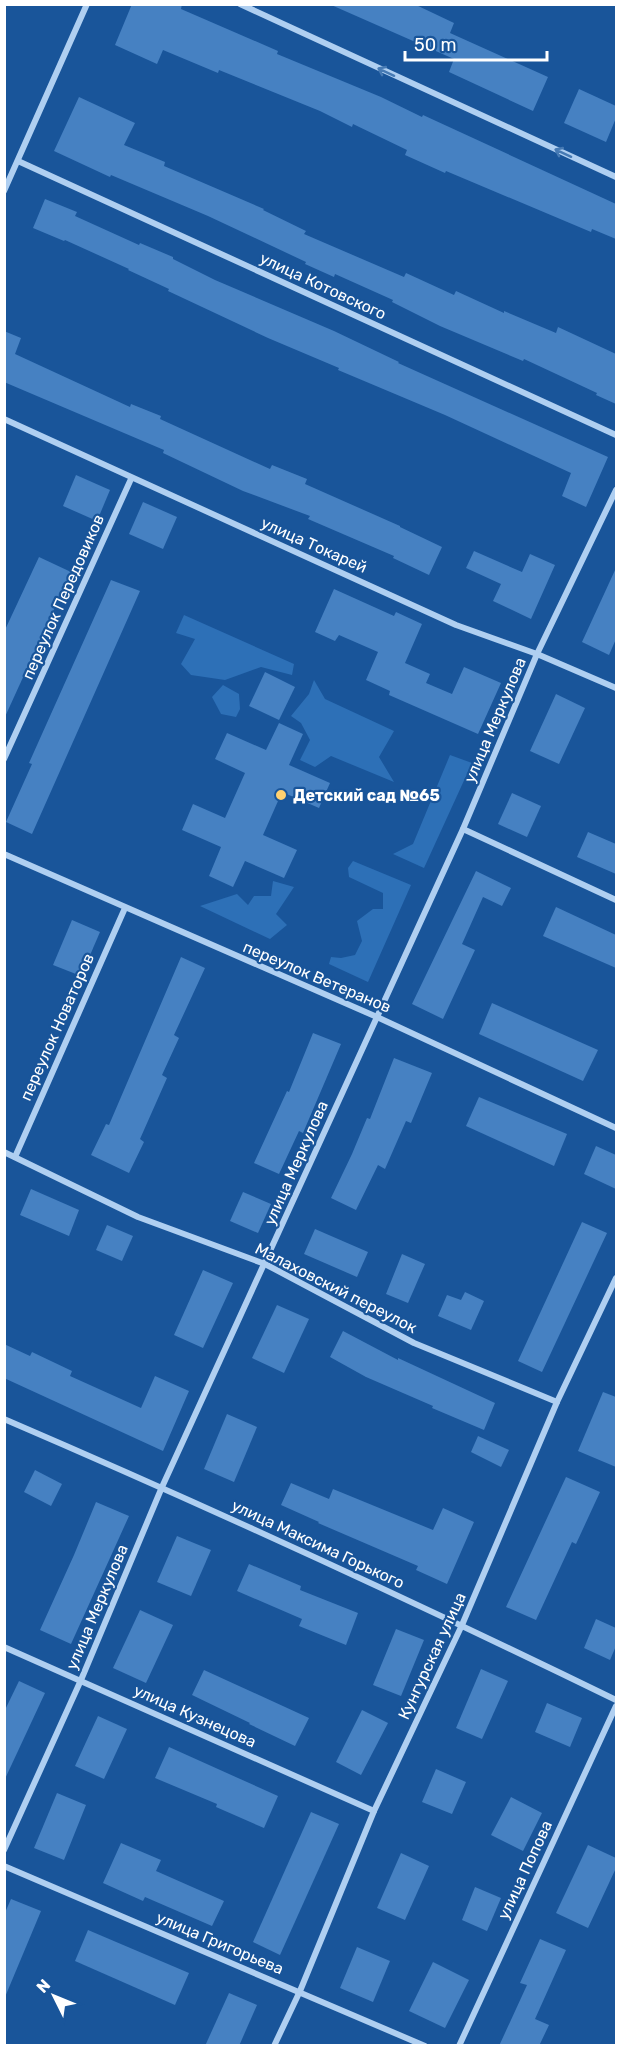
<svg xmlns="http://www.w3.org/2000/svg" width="621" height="2050" font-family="Rubik,sans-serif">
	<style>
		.green { fill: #2d70b7 }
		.building { fill: #4681c2 }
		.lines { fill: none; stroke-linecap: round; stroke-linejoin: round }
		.minor { stroke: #afcff1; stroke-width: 6 }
		.oneway { stroke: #467ab4 }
		.poi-dot { fill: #ffd170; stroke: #19559a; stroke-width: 2 }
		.labels { text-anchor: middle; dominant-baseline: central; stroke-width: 4.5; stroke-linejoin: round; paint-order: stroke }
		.street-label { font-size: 16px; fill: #fff; stroke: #19559a }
		.poi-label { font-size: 16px; font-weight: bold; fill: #fff; stroke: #19559a; text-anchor: start }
	</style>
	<rect width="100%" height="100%" fill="#19559a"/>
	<g class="green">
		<polygon points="184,615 294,664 292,675 261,667 225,680 191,675 181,664 195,639 176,633"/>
		<polygon points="314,680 325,699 394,731 379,757 394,782 331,756 315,767 300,760 310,740 301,723 291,716 309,694"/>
		<polygon points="223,685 239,694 240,709 236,717 221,714 212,697"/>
		<polygon points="450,755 472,763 424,868 393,854 413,844"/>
		<polygon points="353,861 411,885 368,982 329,964 331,957 341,958 355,955 362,941 357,921 373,909 383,909 383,893 349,877 348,868"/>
		<polygon points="273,881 294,887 276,914 287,925 270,939 200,906 237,894 248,905 254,896 271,896"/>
	</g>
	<g class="building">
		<polygon points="132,4 182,4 181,9 278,51 277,54 381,97 422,117 423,115 616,204 616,239 592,229 591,232 446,171 445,173 405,155 407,150 353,124 352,127 320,111 219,70 218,73 163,50 157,64 115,45"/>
		<polygon points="329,4 414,4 454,23 450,33 548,77 533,111 449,72 454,59"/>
		<polygon points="579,89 616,106 616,118 606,142 564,123"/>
		<polygon points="79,97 135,123 124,145 165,162 164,166 264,209 263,210 306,231 304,234 404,277 406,273 454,295 456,291 504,313 504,311 556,333 558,327 616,354 616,404 596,395 597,393 524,359 523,361 440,326 392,302 393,300 335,274 334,277 305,264 306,262 208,216 111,175 110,177 54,151"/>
		<polygon points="45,199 77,212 75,216 139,245 140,243 173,257 173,259 215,280 334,331 399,362 398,363 608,457 586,507 562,496 571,473 445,415 338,370 339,368 268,338 168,291 169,289 128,270 129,269 65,240 64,241 33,228"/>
		<polygon points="4,331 21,338 15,354 130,407 131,404 161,416 160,419 270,469 272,465 307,479 305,484 400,526 400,527 442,547 429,575 393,558 394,556 308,519 310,516 243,491 163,453 164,450 4,382"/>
		<polygon points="76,475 110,490 97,521 63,506"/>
		<polygon points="143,502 177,517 163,549 129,534"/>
		<polygon points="474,551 522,572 530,554 555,565 531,619 493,601 501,584 466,568"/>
		<polygon points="39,557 71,572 4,719 4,632"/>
		<polygon points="616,568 616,639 609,655 582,642"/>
		<polygon points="111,580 140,591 32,834 6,822 32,764 29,763"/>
		<polygon points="334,589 394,616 396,612 422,624 405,663 430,674 426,683 452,694 464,667 501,683 478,734 389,695 390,691 366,680 378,652 339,635 335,641 315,632"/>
		<polygon points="265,672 295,687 279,720 249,706"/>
		<polygon points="556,694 585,708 559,764 530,751"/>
		<polygon points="279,723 303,734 289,765 330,783 319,808 282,792 263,835 297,850 284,878 245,861 233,887 209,876 221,847 182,830 193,804 225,818 245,773 215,759 227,733 266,750"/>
		<polygon points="512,793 541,806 527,837 498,824"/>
		<polygon points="588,832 616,844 616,874 577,857"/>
		<polygon points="476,871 511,888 502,906 483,897 462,944 475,950 443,1019 412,1004"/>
		<polygon points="556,907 616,935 616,968 543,936"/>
		<polygon points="72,920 100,932 81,976 53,965"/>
		<polygon points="181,957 205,968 174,1035 179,1038 162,1075 167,1078 140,1139 144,1142 129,1173 91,1155 106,1124 109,1125"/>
		<polygon points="492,1003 598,1050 583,1081 479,1034"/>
		<polygon points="313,1033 341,1044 303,1133 299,1131 279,1174 254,1163 287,1091 289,1092"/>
		<polygon points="394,1058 432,1073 411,1123 406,1121 385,1169 378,1165 356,1210 331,1198 352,1154 367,1118 370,1119"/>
		<polygon points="479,1097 567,1134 554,1166 466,1126"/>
		<polygon points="596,1146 616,1155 616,1189 584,1174"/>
		<polygon points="31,1189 79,1210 69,1236 20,1215"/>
		<polygon points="243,1192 271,1204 258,1233 230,1221"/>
		<polygon points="582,1222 607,1233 542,1372 518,1361"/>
		<polygon points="107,1225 133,1236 122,1261 96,1250"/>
		<polygon points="315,1229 368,1252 357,1277 304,1254"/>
		<polygon points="402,1254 425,1264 408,1303 386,1294"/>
		<polygon points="203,1270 233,1283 203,1348 174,1335"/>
		<polygon points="465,1292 484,1301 471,1330 438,1316 447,1295 461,1300"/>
		<polygon points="277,1305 309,1319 284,1373 252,1358"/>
		<polygon points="343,1331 398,1360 398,1358 495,1403 484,1430 432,1408 433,1406 366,1377 330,1357"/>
		<polygon points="4,1344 30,1356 32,1352 72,1371 70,1376 141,1408 155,1376 189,1391 163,1451 4,1378"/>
		<polygon points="603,1392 616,1397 616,1467 578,1451"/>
		<polygon points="227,1414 257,1427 234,1482 204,1469"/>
		<polygon points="478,1436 509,1450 501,1467 471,1452"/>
		<polygon points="35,1470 62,1484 51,1506 24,1492"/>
		<polygon points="566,1477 600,1492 576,1544 572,1542 536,1620 506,1607"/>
		<polygon points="291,1483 329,1499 333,1489 433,1530 443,1508 474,1522 447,1584 416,1570 418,1566 318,1523 319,1522 281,1505"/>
		<polygon points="96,1502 129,1516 71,1644 40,1630 74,1555"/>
		<polygon points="177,1536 211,1550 191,1596 157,1582"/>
		<polygon points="249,1564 301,1586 300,1590 358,1613 346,1645 299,1626 302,1619 237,1591"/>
		<polygon points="140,1610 173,1625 146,1683 113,1668"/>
		<polygon points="596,1619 616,1628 616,1646 610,1660 584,1648"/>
		<polygon points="396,1629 424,1640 401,1696 373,1685"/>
		<polygon points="481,1669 508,1681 482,1739 456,1728"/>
		<polygon points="204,1670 309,1718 295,1746 249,1724 250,1723 192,1695"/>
		<polygon points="19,1681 45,1693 4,1781 4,1712"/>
		<polygon points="547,1703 582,1718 570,1747 535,1732"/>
		<polygon points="362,1710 388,1723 361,1775 336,1762"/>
		<polygon points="98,1716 127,1729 104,1779 75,1766"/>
		<polygon points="169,1747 278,1796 264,1828 216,1807 217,1804 155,1778"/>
		<polygon points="436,1769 466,1782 452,1814 422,1802"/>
		<polygon points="57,1793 86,1805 64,1860 34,1848"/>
		<polygon points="511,1797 542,1813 523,1851 491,1835"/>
		<polygon points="311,1812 339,1824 280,1955 253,1942"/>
		<polygon points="121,1843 161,1860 156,1871 224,1901 212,1926 145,1897 143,1901 103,1883"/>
		<polygon points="588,1845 616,1858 616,1868 588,1928 556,1913"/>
		<polygon points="401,1853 429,1866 405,1920 377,1908"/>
		<polygon points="475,1887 501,1898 487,1931 462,1920"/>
		<polygon points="11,1899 41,1911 5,1997 4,1915"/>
		<polygon points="88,1930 189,1973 175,2005 75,1961"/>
		<polygon points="540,1939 566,1950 535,2019 549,2025 539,2046 499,2046 527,1985 520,1983"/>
		<polygon points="357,1947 390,1961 373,2002 340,1988"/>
		<polygon points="433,1962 469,1980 445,2028 409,2011"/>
		<polygon points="229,1993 257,2005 239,2046 205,2046"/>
	</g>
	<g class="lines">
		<g class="minor">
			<polyline points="240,4 616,177"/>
			<polyline points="18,161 616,435"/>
			<polyline points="4,191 87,4"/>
			<polyline points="4,419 456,625 537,654 616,688"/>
			<polyline points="4,759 131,479"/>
			<polyline points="463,829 616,900"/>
			<polyline points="4,854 377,1017 616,1128"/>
			<polyline points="4,1152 138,1217 265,1264 414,1343 557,1402"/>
			<polyline points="15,1157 125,908"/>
			<path d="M4 1419C211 1508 415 1602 616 1700"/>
			<polyline points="4,1647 374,1811"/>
			<polyline points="4,1850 81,1680 162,1487 463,829 537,654 616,490"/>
			<polyline points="4,1866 425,2046"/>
			<polyline points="274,2046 300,1991 374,1811 462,1625 557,1402 616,1278"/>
			<polyline points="459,2046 616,1706"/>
		</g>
	</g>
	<defs><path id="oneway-shaft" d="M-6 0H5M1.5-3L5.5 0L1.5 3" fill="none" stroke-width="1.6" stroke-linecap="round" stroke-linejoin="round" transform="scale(1.5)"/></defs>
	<g class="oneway">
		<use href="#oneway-shaft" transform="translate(386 72) rotate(-155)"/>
		<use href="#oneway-shaft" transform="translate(563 153) rotate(-155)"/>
	</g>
	<circle class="poi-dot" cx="281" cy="795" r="6"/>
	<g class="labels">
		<g class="street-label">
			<text transform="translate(323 286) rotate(25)">улица Котовского</text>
			<text transform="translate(314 545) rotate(24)">улица Токарей</text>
			<text transform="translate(63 597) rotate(-66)">переулок Передовиков</text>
			<text transform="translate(495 720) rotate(-67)">улица Меркулова</text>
			<text transform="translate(317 977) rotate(23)">переулок Ветеранов</text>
			<text transform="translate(57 1027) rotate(-66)">переулок Новаторов</text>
			<text transform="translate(296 1163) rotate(-66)">улица Меркулова</text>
			<text transform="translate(336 1288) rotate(27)">Малаховский переулок</text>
			<text transform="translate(318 1544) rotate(25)">улица Максима Горького</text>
			<text transform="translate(97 1607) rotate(-67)">улица Меркулова</text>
			<text transform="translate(432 1656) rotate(-65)">Кунгурская улица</text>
			<text transform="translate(195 1716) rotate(24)">улица Кузнецова</text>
			<text transform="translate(525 1870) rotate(-65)">улица Попова</text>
			<text transform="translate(220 1943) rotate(23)">улица Григорьева</text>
		</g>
		<g class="poi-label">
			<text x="293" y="795">Детский сад №65</text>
		</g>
	</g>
	<rect width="621" height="2050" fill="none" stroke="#ffffff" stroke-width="12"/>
	<g transform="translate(54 1996) rotate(313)" stroke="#19559a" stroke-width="4.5" paint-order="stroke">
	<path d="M0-4.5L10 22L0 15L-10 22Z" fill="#ffffff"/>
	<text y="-9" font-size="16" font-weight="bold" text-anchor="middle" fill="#ffffff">N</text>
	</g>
	<path d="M405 51v9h142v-9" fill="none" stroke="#ffffff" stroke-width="3"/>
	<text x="414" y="51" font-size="18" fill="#ffffff" stroke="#19559a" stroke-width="4.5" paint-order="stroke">50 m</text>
</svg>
